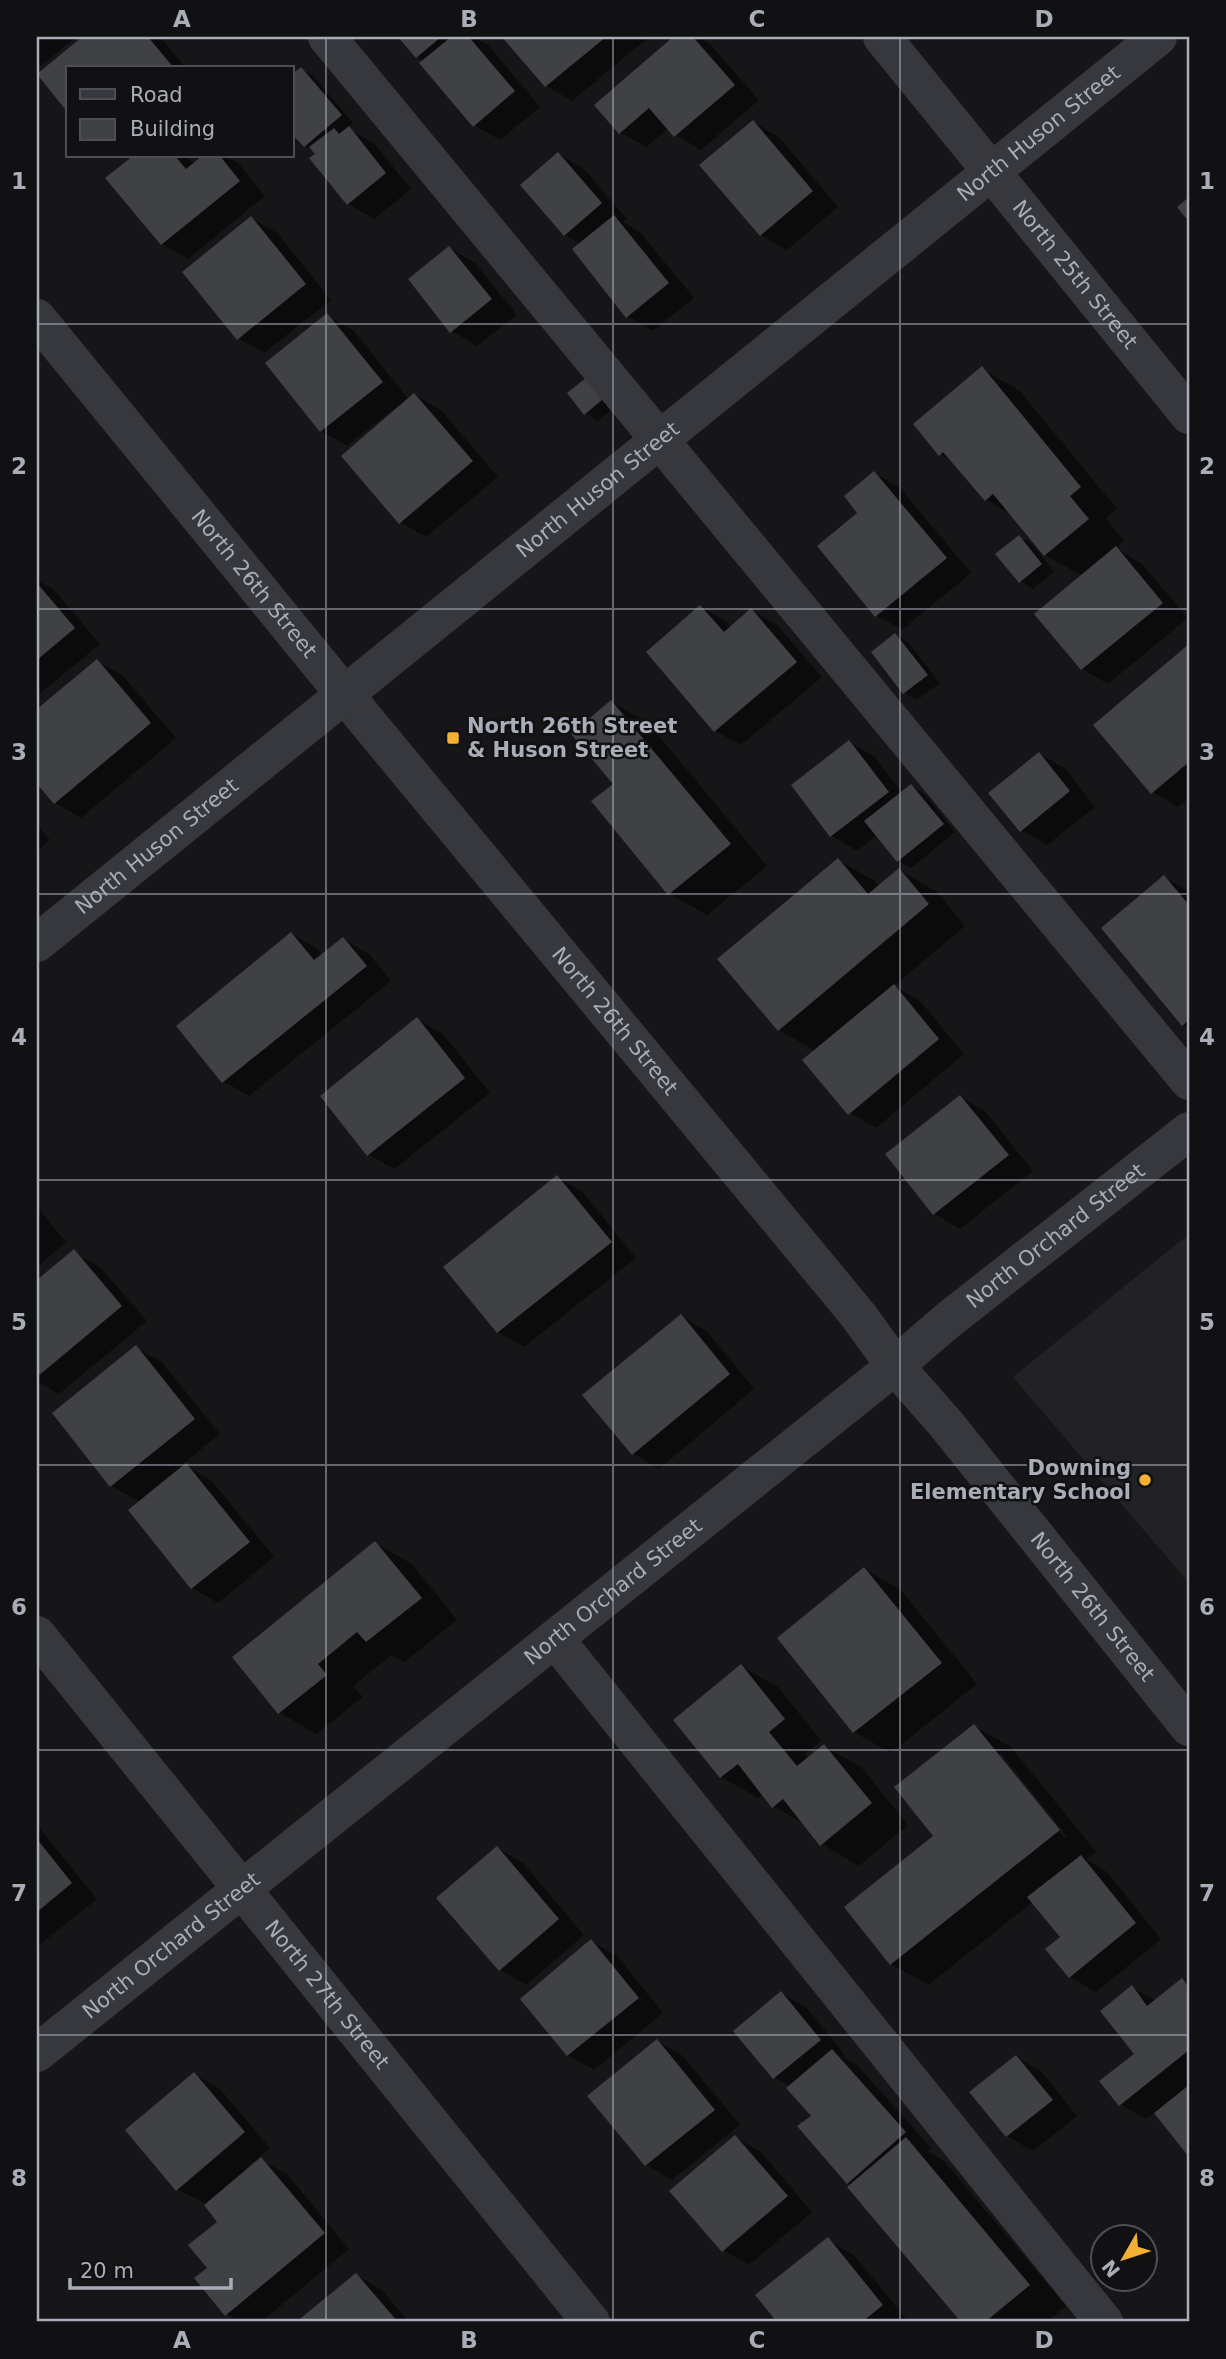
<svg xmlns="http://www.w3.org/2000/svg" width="1226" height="2359" font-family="'DejaVu Sans',sans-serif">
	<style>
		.built { fill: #222225 }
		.shadow { fill: #0007; fill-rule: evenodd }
		.building { fill: #404145 }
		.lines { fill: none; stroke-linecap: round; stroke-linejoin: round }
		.minor { stroke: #37383d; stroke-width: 38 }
		.grid { fill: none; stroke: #a8adb8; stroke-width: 2; stroke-opacity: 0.55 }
		.poi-dot { fill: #f2b134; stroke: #111113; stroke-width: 2.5 }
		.labels { text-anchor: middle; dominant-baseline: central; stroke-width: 5; stroke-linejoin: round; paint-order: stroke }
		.street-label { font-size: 21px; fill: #a8adb8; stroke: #111113 }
		.poi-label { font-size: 21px; font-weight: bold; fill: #a8adb8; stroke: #111113; text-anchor: start }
		.neatline { fill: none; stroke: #a8adb8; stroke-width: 2.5 }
		.grid-label { font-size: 23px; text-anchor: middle; font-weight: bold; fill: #a8adb8 }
	</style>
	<rect width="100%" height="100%" fill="#161618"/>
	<polygon class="built" points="1189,1234 1189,1583 1013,1377"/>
	<g class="shadow">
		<polygon points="37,37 76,37 38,68"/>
		<polygon points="84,37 160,37 186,68 68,68 68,111 39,75"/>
		<polygon points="400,37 473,37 488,45 540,107 500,140 474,125 424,61 417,57"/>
		<polygon points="505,37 649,37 572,101 546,86"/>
		<polygon points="676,37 698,37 710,44 759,100 701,150 676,135 669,128 646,147 620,132 596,105"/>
		<polygon points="301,69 314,77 353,123 348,128 375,144 411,189 374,219 348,204 317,154 305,146"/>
		<polygon points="753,122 779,137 838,207 787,250 761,235"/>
		<polygon points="559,154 584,169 627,219 623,222 640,232 694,298 653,331 627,316 581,244 565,235"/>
		<polygon points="136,156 187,156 194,164 205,156 225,156 239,164 265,196 188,259 162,244 108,179"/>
		<polygon points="251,218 277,233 331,300 264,353 238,338"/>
		<polygon points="449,248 475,263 517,315 477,346 452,331"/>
		<polygon points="327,316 353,330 409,400 415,395 441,410 498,477 426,537 400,522 401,407 399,405 347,446 321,431"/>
		<polygon points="982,369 1019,390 1117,509 1106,518 1124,541 1116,548 1142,564 1188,618 1108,684 1082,669 1083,576 1045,555 1012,515 986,500 955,463 940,454"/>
		<polygon points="586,380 614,407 598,421 586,413"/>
		<polygon points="874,473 900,488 971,573 902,630 876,615 860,513"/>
		<polygon points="1019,537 1032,544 1054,572 1033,589 1020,581"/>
		<polygon points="37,580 54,590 100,644 37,696"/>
		<polygon points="701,607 727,622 731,628 751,610 777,625 822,677 741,745 715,731"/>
		<polygon points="895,635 908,642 940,683 917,700 905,693"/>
		<polygon points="1189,646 1189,798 1178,807 1153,792 1095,726"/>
		<polygon points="97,661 123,676 176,738 81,818 55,803 37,781 37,711"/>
		<polygon points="612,702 649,724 767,866 707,915 670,894 594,802 615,784"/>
		<polygon points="849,742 875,757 902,793 911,786 924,793 955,832 911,868 898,861 878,835 857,851 832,836 793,786"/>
		<polygon points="1040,754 1066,769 1095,807 1047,845 1021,830"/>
		<polygon points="37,825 50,840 37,851"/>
		<polygon points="838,860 875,881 879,887 899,870 936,891 965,926 894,986 920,1001 964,1054 876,1128 850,1113 815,1051 779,1030"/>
		<polygon points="1164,877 1189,892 1189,1028 1184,1025"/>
		<polygon points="292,934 318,949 323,956 343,939 369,954 391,981 249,1096 223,1081"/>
		<polygon points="417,1019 443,1034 490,1093 394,1169 368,1154"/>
		<polygon points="960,1097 986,1112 1033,1171 960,1229 935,1214"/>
		<polygon points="557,1177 583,1192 636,1258 524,1347 498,1332 445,1267"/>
		<polygon points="37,1207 66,1242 37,1267"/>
		<polygon points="74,1252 100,1267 147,1321 59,1394 37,1381 37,1283"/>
		<polygon points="681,1316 707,1331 754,1389 659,1469 634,1454"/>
		<polygon points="136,1348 162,1362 220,1434 183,1464 212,1481 274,1557 218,1603 192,1588 140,1502 111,1486"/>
		<polygon points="375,1543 412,1564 457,1620 404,1662 392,1655 353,1686 363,1697 316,1734 279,1712"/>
		<polygon points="864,1569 901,1590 977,1684 891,1753 854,1732 779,1638"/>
		<polygon points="741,1666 778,1687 821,1741 805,1754 809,1758 824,1746 861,1767 908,1825 859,1866 822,1844 806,1825 773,1806 764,1794 758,1798 721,1777"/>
		<path d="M974 1726 1011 1747 1096 1852 1086 1859 1107 1872 1161 1939 1096 1992 1070 1977 1062 1938 1033 1902 928 1985 891 1964ZM996 1754H1001L1067 1836 1064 1838Z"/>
		<polygon points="37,1825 97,1899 37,1947"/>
		<polygon points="498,1848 523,1863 584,1935 526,1985 500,1970"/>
		<polygon points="591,1941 617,1956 663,2013 594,2070 568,2055"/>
		<polygon points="1182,1980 1189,1984 1189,2154 1155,2112 1146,2119 1120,2104 1136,2054 1132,1987 1156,2001"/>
		<polygon points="781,1993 807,2008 845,2055 843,2057 858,2066 931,2148 927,2151 944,2161 1066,2306 1047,2322 963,2322 849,2187 852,2185 848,2183 813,2116 790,2087 774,2077"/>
		<polygon points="657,2041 683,2056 740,2125 672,2180 647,2165 590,2096"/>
		<polygon points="1016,2057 1042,2072 1077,2116 1033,2151 1007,2136"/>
		<polygon points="194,2074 220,2089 270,2148 245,2169 247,2172 261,2160 287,2174 349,2249 261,2322 240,2322 227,2314 210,2268 220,2222 204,2203 177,2189"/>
		<polygon points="735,2137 761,2152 812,2212 749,2265 723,2250"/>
		<polygon points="828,2240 854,2255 908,2321 779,2322 758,2295"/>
		<polygon points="356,2275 382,2290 409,2322 299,2322"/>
	</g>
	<g class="building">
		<polygon points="82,37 148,37 174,68 68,68 68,113 37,74"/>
		<polygon points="398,37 441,37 416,58"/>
		<polygon points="451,37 469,37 515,91 473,127 419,63"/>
		<polygon points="502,37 606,37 545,87"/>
		<polygon points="673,37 693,37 735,85 674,137 649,108 619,134 594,105"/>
		<polygon points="301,67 342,115 304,147 292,134 292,74"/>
		<polygon points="753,120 813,191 760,236 699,165"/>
		<polygon points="349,126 386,173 347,205 309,158 315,154 309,147 334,128 339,134"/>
		<polygon points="558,152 602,203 564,236 520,185"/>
		<polygon points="133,156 175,156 186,169 202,156 220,156 240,181 161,245 105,178"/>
		<polygon points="1189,197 1189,222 1177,207"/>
		<polygon points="614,215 669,283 626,318 572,249"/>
		<polygon points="251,216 306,284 237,340 182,272"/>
		<polygon points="449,246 492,299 450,333 408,279"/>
		<polygon points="327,313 383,382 320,432 265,363"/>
		<polygon points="982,366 1081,487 1070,496 1089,519 1044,556 993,494 985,501 943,452 939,456 913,424"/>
		<polygon points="586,378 603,399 584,415 567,393"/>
		<polygon points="414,393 473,461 399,524 341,456"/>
		<polygon points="874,471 947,558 875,617 817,546 857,513 844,496"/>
		<polygon points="1019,535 1042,564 1019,583 995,554"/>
		<polygon points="1116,546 1163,603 1081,670 1034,614"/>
		<polygon points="37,583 75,628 37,660"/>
		<polygon points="700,605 724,632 751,608 797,662 714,732 646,652"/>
		<polygon points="895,633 928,675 903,694 871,652"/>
		<polygon points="1189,644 1189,762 1151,794 1093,725"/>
		<polygon points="97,659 151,723 54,804 37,784 37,709"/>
		<polygon points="611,700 731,844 668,895 591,801 613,784 571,734"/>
		<polygon points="849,740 889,792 830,837 791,785"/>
		<polygon points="1039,752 1070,791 1020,832 988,793"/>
		<polygon points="911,784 944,824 897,862 864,821"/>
		<polygon points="838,858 868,894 899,868 929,904 778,1031 717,959"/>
		<polygon points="1164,875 1189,905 1189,1020 1182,1026 1101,928"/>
		<polygon points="291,932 314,960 343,937 367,966 222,1083 176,1026"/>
		<polygon points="894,984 939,1039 848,1115 802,1060"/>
		<polygon points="417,1017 465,1078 367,1156 320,1096"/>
		<polygon points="960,1095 1009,1155 933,1215 885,1154"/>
		<polygon points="557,1175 612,1242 497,1333 443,1267"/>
		<polygon points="74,1249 122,1306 37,1377 37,1280"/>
		<polygon points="681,1314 730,1374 632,1455 582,1395"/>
		<polygon points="136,1345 195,1419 110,1487 52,1413"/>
		<polygon points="186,1463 250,1542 191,1589 128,1510"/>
		<polygon points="375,1541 422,1598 366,1642 357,1632 318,1664 327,1675 278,1714 232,1657"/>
		<polygon points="864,1567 942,1663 853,1733 777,1638"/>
		<polygon points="741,1664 785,1719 769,1732 797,1766 824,1744 872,1803 820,1846 783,1799 772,1808 738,1764 720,1778 673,1720"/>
		<polygon points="974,1724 1060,1830 890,1965 844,1907 933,1836 894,1787"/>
		<polygon points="37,1839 72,1883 37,1912"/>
		<polygon points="497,1846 559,1919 499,1971 436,1898"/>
		<polygon points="1081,1855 1136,1923 1069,1978 1045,1949 1060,1937 1027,1897"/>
		<polygon points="591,1939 639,1998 567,2056 520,1999"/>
		<polygon points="1182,1978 1189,1987 1189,2050 1119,2106 1099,2081 1134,2054 1100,2011 1132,1985 1147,2006"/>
		<polygon points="781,1991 821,2040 773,2079 733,2031"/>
		<polygon points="657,2039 715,2110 645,2166 587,2096"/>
		<polygon points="832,2049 906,2132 847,2184 797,2126 811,2116 786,2088"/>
		<polygon points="1016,2055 1053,2100 1006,2137 969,2092"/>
		<polygon points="194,2072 245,2132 176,2191 125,2130"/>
		<polygon points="1189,2085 1189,2157 1154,2113"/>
		<polygon points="735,2135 788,2196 722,2252 669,2191"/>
		<polygon points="906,2137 1030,2285 985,2322 961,2322 847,2187"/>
		<polygon points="261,2157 325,2233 225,2316 194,2278 207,2268 188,2245 217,2222 204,2205"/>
		<polygon points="828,2237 883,2305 862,2322 777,2322 755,2295"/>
		<polygon points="356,2273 398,2322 296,2322"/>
	</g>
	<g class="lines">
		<g class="minor">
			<polyline points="327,37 1189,1081"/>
			<path id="s1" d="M882 37 1189 415"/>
			<path id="s2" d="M37 318 345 695 858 1315 895 1366 946 1424 1189 1727"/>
			<path id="s3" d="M37 943 1158 37"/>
			<path id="s4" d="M37 1635 591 2322"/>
			<polyline points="555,1639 1104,2322"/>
			<path id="s5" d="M37 2053 895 1366 947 1321 1189 1131"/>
		</g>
	</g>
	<path class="grid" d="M326 37V2322M613 37V2322M900 37V2322M37 324H1189M37 609H1189M37 894H1189M37 1180H1189M37 1465H1189M37 1750H1189M37 2035H1189"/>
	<g class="poi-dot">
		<rect x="446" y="731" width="14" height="14" rx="3.5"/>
		<circle cx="1145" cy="1480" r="7"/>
	</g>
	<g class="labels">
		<g class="street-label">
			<text stroke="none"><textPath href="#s3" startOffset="1288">North Huson Street</textPath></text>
			<text stroke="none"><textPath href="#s1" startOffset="306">North 25th Street</textPath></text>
			<text stroke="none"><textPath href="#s3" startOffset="721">North Huson Street</textPath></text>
			<text stroke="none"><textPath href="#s2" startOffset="343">North 26th Street</textPath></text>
			<text stroke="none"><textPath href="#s3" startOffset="154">North Huson Street</textPath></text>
			<text stroke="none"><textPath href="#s2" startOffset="910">North 26th Street</textPath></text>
			<text stroke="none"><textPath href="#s5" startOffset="1306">North Orchard Street</textPath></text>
			<text stroke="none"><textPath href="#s5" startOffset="738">North Orchard Street</textPath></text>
			<text stroke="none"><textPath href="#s2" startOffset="1666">North 26th Street</textPath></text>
			<text stroke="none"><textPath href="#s5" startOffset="172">North Orchard Street</textPath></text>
			<text stroke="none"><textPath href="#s4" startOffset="462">North 27th Street</textPath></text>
		</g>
		<g class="poi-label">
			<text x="467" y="726">North 26th Street<tspan x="467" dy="24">&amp; Huson Street</tspan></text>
			<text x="1131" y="1468" text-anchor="end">Downing<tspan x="1131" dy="24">Elementary School</tspan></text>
		</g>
	</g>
	<rect width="1226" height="2359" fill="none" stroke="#111113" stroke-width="77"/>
	<rect x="66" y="66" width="228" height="91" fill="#111113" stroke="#4d4f55" stroke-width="2"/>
	<rect x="80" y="89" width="35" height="10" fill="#37383d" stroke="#4d4f55" stroke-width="2"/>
	<text x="130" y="102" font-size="21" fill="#a8adb8">Road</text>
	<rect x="80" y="119" width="35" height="21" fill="#404145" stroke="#4d4f55" stroke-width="2"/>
	<text x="130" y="136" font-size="21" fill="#a8adb8">Building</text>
	<g transform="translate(1124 2258) rotate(231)"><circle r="33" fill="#111113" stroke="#4d4f55" stroke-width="2"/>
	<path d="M0-5L12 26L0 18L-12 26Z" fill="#f2b134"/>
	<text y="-10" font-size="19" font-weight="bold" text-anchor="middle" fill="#a8adb8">N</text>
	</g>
	<path d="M70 2278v10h161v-10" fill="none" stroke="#a8adb8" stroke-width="3.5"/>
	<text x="80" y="2278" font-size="21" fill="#a8adb8" stroke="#111113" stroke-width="5" paint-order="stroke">20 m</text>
	<rect x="38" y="38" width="1150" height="2282" class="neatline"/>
	<g class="grid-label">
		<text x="182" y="27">A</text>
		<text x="469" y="27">B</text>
		<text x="757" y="27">C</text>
		<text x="1044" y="27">D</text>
		<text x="19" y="189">1</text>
		<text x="1207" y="189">1</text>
		<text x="19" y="474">2</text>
		<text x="1207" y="474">2</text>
		<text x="19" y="760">3</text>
		<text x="1207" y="760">3</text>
		<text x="19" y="1045">4</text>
		<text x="1207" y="1045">4</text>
		<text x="19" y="1330">5</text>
		<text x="1207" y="1330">5</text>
		<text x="19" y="1615">6</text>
		<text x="1207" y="1615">6</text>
		<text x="19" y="1901">7</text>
		<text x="1207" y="1901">7</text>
		<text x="19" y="2186">8</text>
		<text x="1207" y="2186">8</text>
		<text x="182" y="2348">A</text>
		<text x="469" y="2348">B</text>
		<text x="757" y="2348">C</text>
		<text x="1044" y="2348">D</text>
	</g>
</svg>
